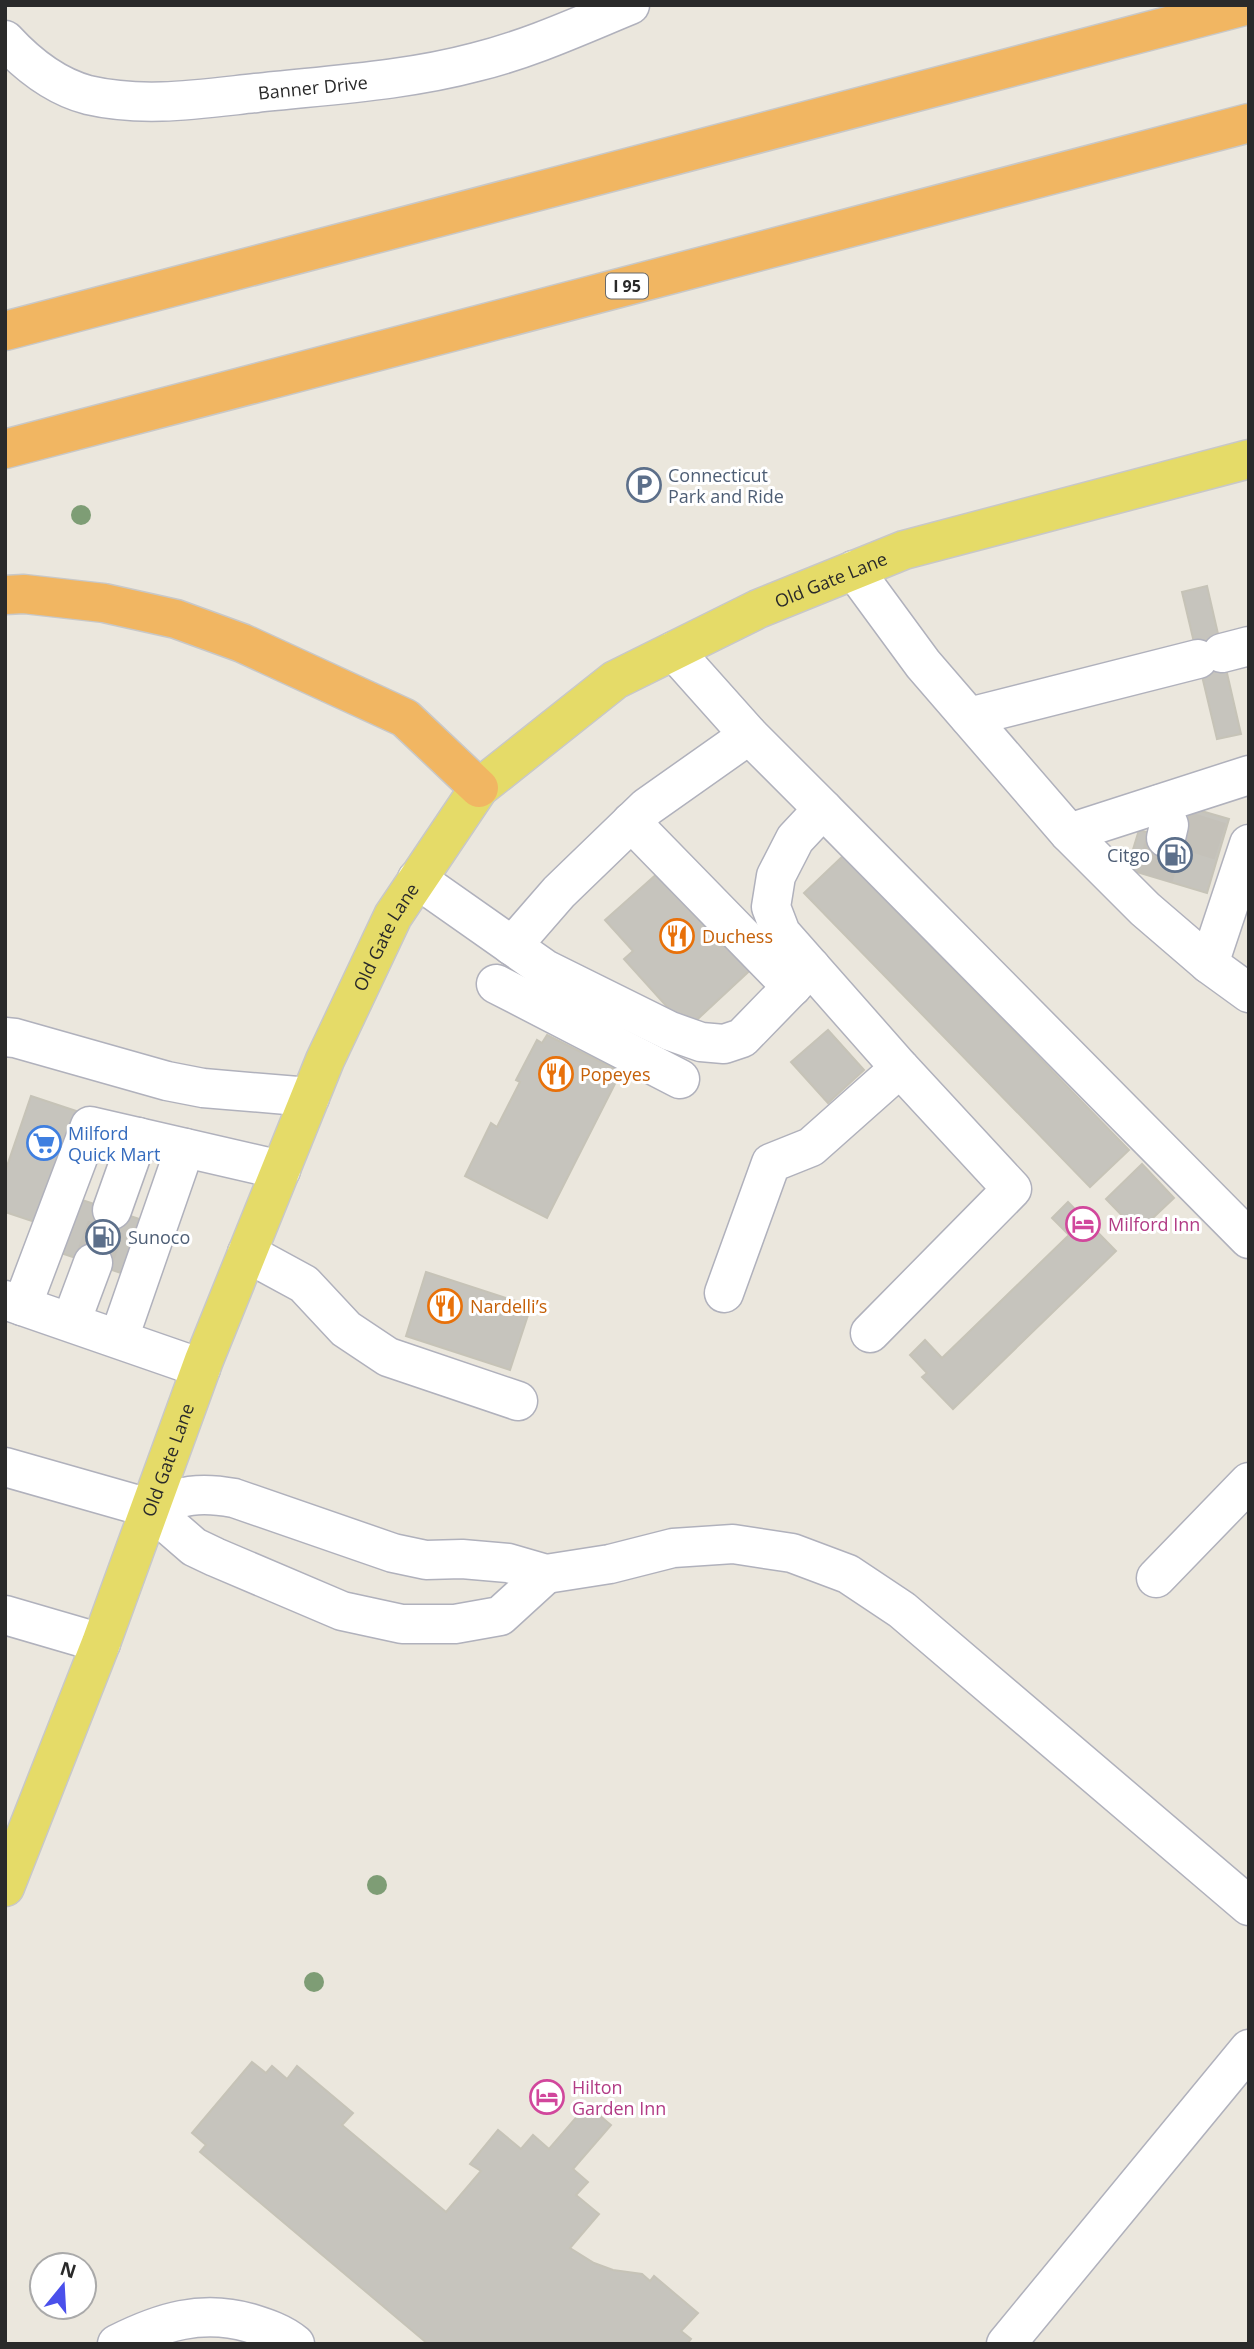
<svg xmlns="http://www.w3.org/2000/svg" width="1254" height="2349" font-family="'Open Sans',sans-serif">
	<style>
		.building { fill: #c6c4bd; stroke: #c6c3b7; stroke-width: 2 }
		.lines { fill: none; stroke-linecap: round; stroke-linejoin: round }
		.minor-tunnel { stroke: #c4c1b9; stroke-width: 38; stroke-dasharray: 38 19; stroke-linecap: butt }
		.minor-casing { stroke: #b0b1bc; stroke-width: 41 }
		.major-casing { stroke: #c8c8c8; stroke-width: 41 }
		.highway-casing { stroke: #c8c8c8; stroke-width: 41 }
		.minor { stroke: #fff; stroke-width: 38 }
		.major { stroke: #e5db68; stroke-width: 38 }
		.highway { stroke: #f1b662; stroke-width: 38 }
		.tree { fill: #7e9d75 }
		.labels { text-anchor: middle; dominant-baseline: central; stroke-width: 6; stroke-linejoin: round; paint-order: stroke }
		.shield { fill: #fff; stroke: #6a6a6a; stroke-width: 2 }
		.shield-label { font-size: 16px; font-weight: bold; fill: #2a2a2a }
		.street-label { font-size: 18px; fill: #2a2a2a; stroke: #fff }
		.service-label { font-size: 18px; fill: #4e5e75; stroke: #fff; text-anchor: start }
		.food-label { font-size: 18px; fill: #c56008; stroke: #fff; text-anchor: start }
		.shop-label { font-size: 18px; fill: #366cbe; stroke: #fff; text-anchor: start }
		.hotel-label { font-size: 18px; fill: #b23c85; stroke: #fff; text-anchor: start }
	</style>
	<rect width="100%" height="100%" fill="#ebe7dd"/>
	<g class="building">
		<polygon points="1207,586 1241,734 1217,739 1182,592"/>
		<polygon points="1191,808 1229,819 1207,893 1127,869 1139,830 1181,842"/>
		<polygon points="843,856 1129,1150 1090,1187 804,893"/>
		<polygon points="660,871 759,962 687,1029 624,959 633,951 605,920"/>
		<polygon points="828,1030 864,1070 828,1103 791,1062"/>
		<polygon points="547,1035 621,1072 547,1218 465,1176 491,1123 497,1127 520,1082 516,1080 537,1040 542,1043"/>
		<polygon points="31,1096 82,1113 44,1225 5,1212 5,1172"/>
		<polygon points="1142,1164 1174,1198 1138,1232 1106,1199"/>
		<polygon points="70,1196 154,1224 136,1278 52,1250"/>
		<polygon points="1068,1202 1116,1251 953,1409 922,1377 927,1373 910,1355 925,1340 942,1358 1069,1235 1052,1218"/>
		<polygon points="426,1272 531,1306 510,1370 406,1336"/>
		<polygon points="252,2062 266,2073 272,2066 287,2079 297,2066 353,2113 342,2125 446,2212 481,2171 470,2164 498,2130 521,2149 533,2135 549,2149 587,2105 611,2125 573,2169 588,2182 576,2195 599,2214 570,2248 594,2263 613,2270 642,2274 650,2281 654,2276 698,2313 681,2331 691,2339 687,2344 428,2344 200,2152 206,2145 192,2133"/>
	</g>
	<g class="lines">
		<g class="minor-tunnel">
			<polyline points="1184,830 1222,842"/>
			<polyline points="1154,877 1166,838"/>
			<polyline points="93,1263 112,1210"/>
		</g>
		<g class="minor-casing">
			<g id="minor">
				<path id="s1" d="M5 40C28 65 54 86 88 95 144 108 200 99 256 93 329 85 405 81 476 62 529 49 579 26 630 5"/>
				<polyline points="854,570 923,664 1069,833 1145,909 1209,964 1249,993"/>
				<polyline points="674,651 749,735 823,809 795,839 776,876 771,907 781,933 900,1068 1012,1189 870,1333"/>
				<polyline points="1222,653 1249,646"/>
				<polyline points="969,717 1198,659"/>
				<polyline points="1160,804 1169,825 1166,838"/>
				<polyline points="823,809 1249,1239"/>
				<polyline points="631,822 792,987"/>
				<polyline points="1069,833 1249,775"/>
				<polyline points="417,879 545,969 670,1031 701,1042 724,1044 742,1038 811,967"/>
				<polyline points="512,946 559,892 647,807 749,735"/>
				<polyline points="1209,964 1249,844"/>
				<polyline points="496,984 680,1079"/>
				<polyline points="5,1037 15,1038 167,1081 203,1088 310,1097"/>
				<polyline points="112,1210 138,1137"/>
				<polyline points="247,1253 304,1284 346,1329 388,1357 518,1401"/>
				<polyline points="724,1293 771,1163 811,1147 900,1068"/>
				<polyline points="5,1300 201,1368"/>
				<polyline points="22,1306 90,1126 281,1170"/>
				<polyline points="71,1322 93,1263"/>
				<polyline points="119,1338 185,1148"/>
				<polyline points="5,1467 149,1508 194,1547 215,1557 342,1611 402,1624 455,1624 500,1616 546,1574"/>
				<path d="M149 1508C183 1496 197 1491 234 1498L393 1553 426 1560 462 1559 508 1563 546 1574 610 1564 673 1548 733 1544 792 1553 848 1574 902 1610 1249 1906"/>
				<polyline points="1156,1578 1249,1482"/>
				<polyline points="5,1615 101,1643"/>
				<path d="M117 2344C161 2322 202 2309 250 2323 266 2328 282 2333 295 2344"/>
				<polyline points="1006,2344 1249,2049"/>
			</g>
		</g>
		<g class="major-casing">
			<g id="major">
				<path id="s2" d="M5 1887 101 1643 204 1360 325 1060 393 916 479 788 615 680 758 609 904 550 1249 459"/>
			</g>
		</g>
		<g class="highway-casing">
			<g id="highway">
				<polyline points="5,331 1248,5"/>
				<polyline points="5,449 1249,123"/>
				<polyline points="5,595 24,594 104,603 176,619 242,643 405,718 479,788"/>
			</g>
		</g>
		<use href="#minor" class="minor"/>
		<use href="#major" class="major"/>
		<use href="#highway" class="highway"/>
	</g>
	<g class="tree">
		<circle cx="81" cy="515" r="10"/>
		<circle cx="377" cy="1885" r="10"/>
		<circle cx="314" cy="1982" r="10"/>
	</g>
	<defs>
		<g id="parking-ring" transform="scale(1.75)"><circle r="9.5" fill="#fff" stroke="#5c6f8a" stroke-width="1.5"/><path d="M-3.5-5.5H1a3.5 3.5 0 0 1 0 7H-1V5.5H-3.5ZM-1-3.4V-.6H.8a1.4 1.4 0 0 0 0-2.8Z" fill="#5c6f8a"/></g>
		<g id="fuel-ring" transform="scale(1.75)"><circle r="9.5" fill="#fff" stroke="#5c6f8a" stroke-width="1.5"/><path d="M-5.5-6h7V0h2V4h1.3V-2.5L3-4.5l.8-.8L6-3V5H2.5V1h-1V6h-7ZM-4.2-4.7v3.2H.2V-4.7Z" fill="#5c6f8a"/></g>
		<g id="restaurant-ring" transform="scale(1.75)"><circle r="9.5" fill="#fff" stroke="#e8710a" stroke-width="1.5"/><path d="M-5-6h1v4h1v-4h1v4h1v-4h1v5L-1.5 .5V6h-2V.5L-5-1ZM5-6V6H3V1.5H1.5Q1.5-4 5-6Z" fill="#e8710a"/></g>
		<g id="supermarket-ring" transform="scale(1.75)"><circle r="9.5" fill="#fff" stroke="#3f7fe0" stroke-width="1.5"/><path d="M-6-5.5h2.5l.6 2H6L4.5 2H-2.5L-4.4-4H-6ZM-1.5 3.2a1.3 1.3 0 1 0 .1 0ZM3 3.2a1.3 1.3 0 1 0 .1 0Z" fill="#3f7fe0"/></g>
		<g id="hotel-ring" transform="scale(1.75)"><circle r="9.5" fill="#fff" stroke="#d1479c" stroke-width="1.5"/><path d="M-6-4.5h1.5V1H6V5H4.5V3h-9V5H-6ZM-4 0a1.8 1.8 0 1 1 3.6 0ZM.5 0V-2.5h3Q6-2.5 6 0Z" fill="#d1479c"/></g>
	</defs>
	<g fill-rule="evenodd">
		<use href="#parking-ring" x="644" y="485"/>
		<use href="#fuel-ring" x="1175" y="855"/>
		<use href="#restaurant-ring" x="677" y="936"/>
		<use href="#restaurant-ring" x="556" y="1074"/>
		<use href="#supermarket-ring" x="44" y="1143"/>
		<use href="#hotel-ring" x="1083" y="1224"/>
		<use href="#fuel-ring" x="103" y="1237"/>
		<use href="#restaurant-ring" x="445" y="1306"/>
		<use href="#hotel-ring" x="547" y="2097"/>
	</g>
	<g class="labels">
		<rect class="shield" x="606" y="273.5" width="42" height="25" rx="5"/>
		<g class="shield-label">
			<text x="627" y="286">I 95</text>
		</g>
		<g class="street-label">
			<text stroke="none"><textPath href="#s1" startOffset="327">Banner Drive</textPath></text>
			<text stroke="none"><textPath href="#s2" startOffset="1612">Old Gate Lane</textPath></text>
			<text stroke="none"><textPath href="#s2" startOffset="1024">Old Gate Lane</textPath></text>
			<text stroke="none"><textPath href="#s2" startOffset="457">Old Gate Lane</textPath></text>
		</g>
		<g class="service-label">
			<text x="668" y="475">Connecticut<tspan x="668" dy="21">Park and Ride</tspan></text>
			<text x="1150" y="855" text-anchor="end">Citgo</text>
			<text x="128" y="1237">Sunoco</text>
		</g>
		<g class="food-label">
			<text x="702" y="936">Duchess</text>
			<text x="580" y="1074">Popeyes</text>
			<text x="470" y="1306">Nardelli’s</text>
		</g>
		<g class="shop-label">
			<text x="68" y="1133">Milford<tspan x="68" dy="21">Quick Mart</tspan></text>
		</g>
		<g class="hotel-label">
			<text x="1108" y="1224">Milford Inn</text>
			<text x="572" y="2087">Hilton<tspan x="572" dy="21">Garden Inn</tspan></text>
		</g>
	</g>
	<rect width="1254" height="2349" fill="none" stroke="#2a2a2a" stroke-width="14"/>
	<g transform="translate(63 2286) rotate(18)"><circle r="33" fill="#ffffff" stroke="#aaaaaa" stroke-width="2"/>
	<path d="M0-5L12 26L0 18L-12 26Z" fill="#4a50eb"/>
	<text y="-10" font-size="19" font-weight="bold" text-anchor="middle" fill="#2a2a2a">N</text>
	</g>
</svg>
